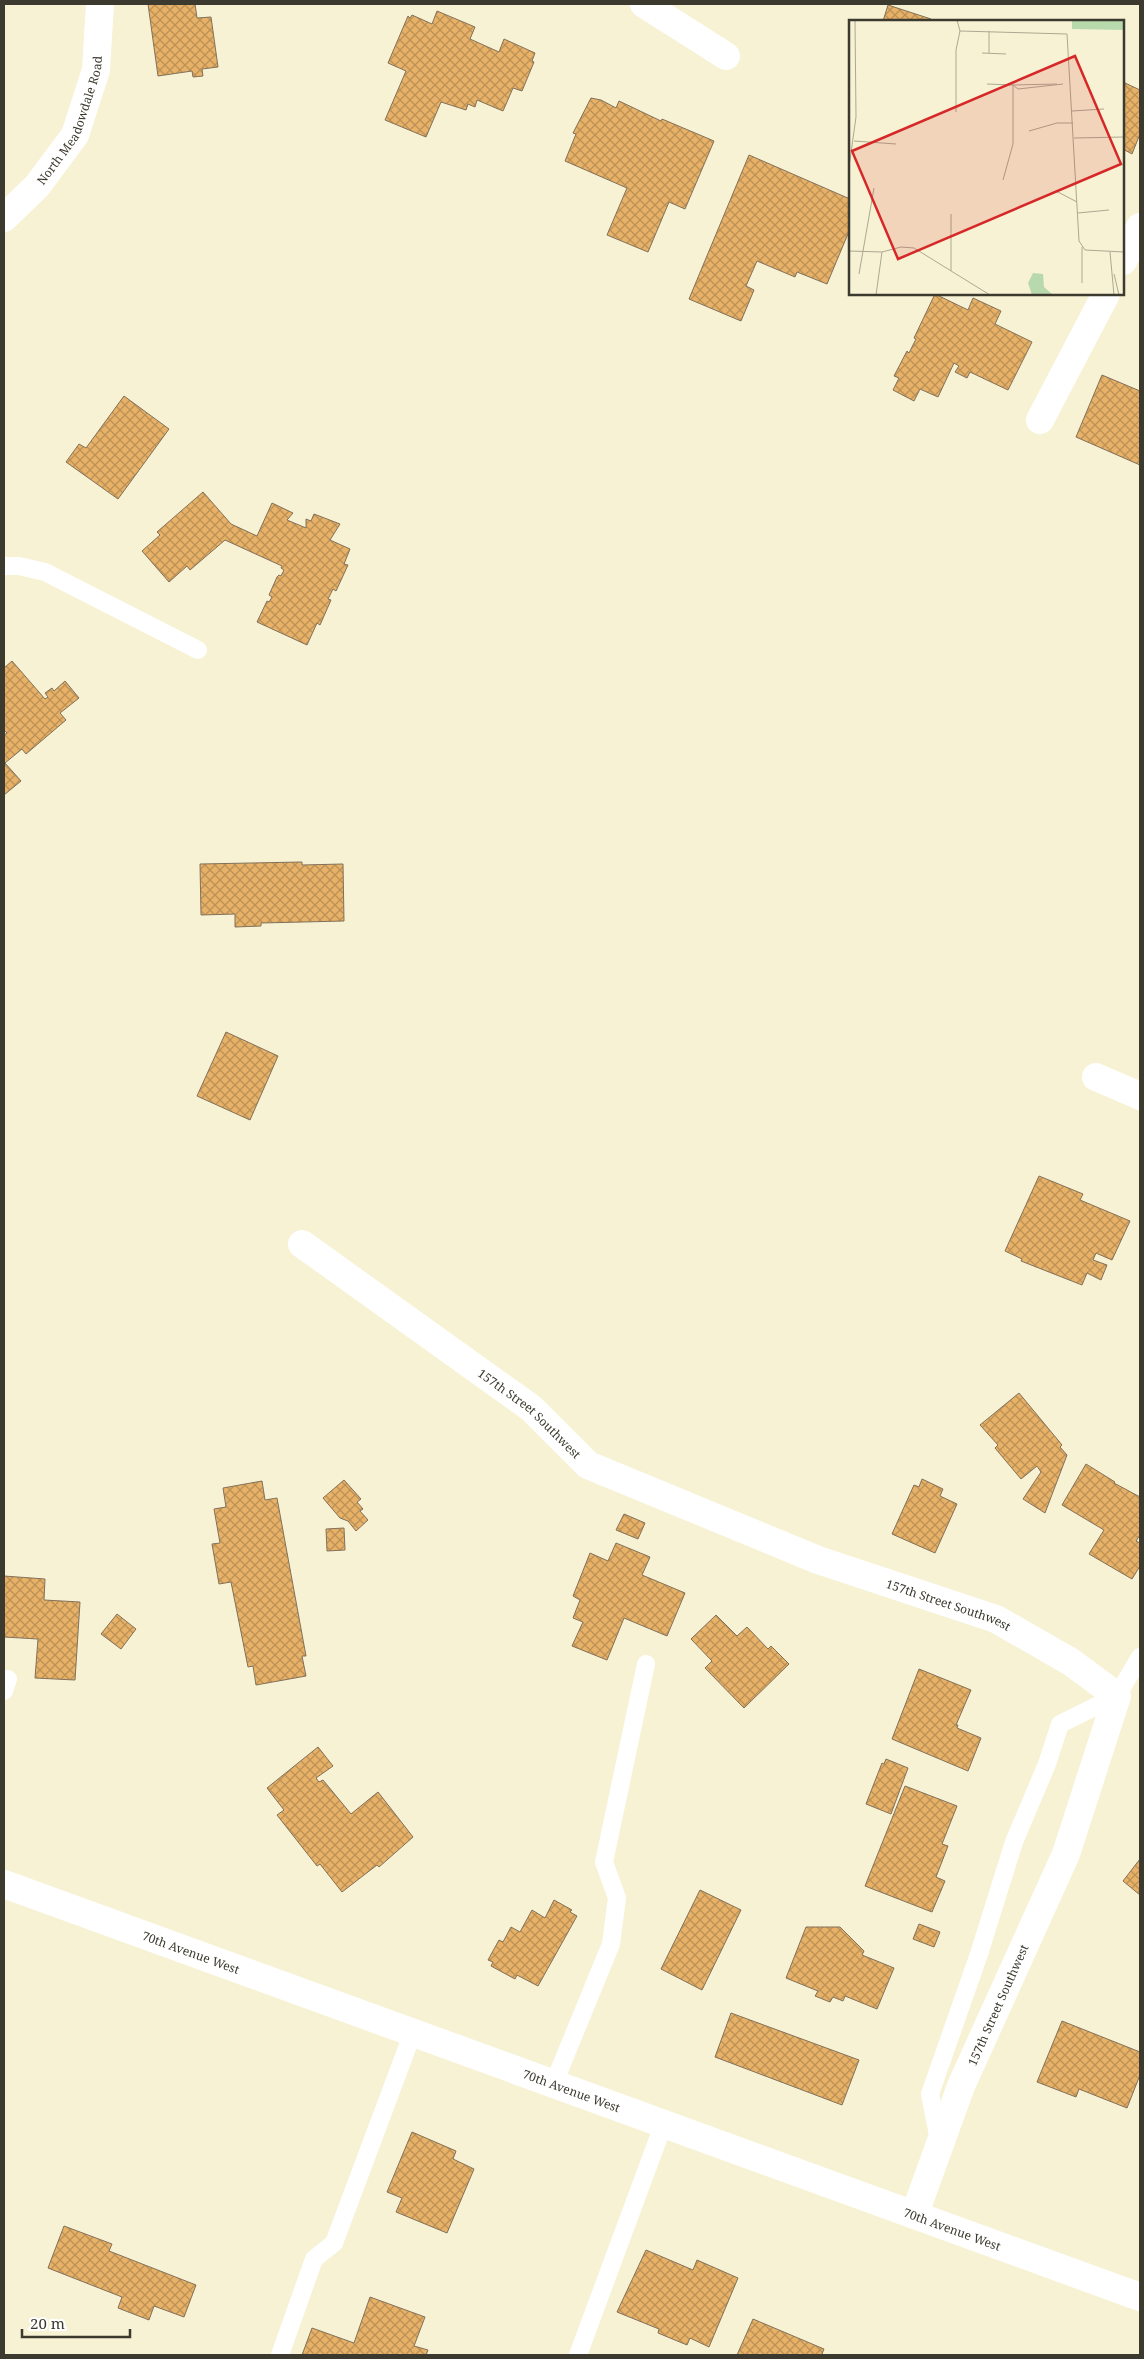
<svg xmlns="http://www.w3.org/2000/svg" width="1144" height="2359" font-family="'Noto Serif',serif">
	<style>
		.building { fill: url(#building-cross-hatch); stroke: #82715a }
		.lines { fill: none; stroke-linecap: round; stroke-linejoin: round }
		.lane { stroke: #fff; stroke-width: 18 }
		.street { stroke: #fff; stroke-width: 28 }
		.labels { text-anchor: middle; dominant-baseline: central; stroke-width: 4; stroke-linejoin: round; paint-order: stroke }
		.street-label { font-size: 12px; fill: #3c3a2e; stroke: #fff }
		.inset-road { fill: none; stroke: #aca892; stroke-width: 1 }
		.view { fill: #d62828; fill-opacity: 0.15; stroke: #d62828; stroke-width: 2.5 }
		.inset-edge { fill: none; stroke: #3c3a2e; stroke-width: 2.5 }
	</style>
	<defs>
		<pattern id="building-cross-hatch" width="8" height="8" patternUnits="userSpaceOnUse" patternTransform="scale(1.25)"><rect width="8" height="8" fill="#e7b167"/><path d="M0 0l8 8M0 8l8-8" fill="none" stroke="#bc9155"/></pattern>
	</defs>
	<rect width="100%" height="100%" fill="#f7f2d4"/>
	<g class="building">
		<polygon points="148,4 195,4 197,18 211,17 218,67 202,69 203,76 193,77 192,71 158,76"/>
		<polygon points="888,5 931,19 931,21 883,21"/>
		<polygon points="437,11 475,27 470,39 499,52 504,39 535,53 532,61 534,62 522,91 513,88 503,111 477,100 475,107 468,104 466,110 441,102 426,137 385,120 406,71 388,63 408,16 410,18 412,15 432,24"/>
		<polygon points="1123,82 1140,90 1140,134 1132,154 1123,149"/>
		<polygon points="591,98 601,100 616,108 619,101 661,121 662,119 714,141 685,209 669,202 648,252 607,235 627,188 565,161 576,134 573,133"/>
		<polygon points="749,155 850,199 850,229 827,284 797,272 795,277 757,261 746,286 754,290 741,321 689,299"/>
		<polygon points="935,294 968,310 973,298 1001,311 995,324 1032,342 1008,390 970,372 967,378 955,372 959,366 954,363 938,397 920,389 914,401 893,390 899,378 894,376 907,351 909,353 916,339 914,338"/>
		<polygon points="1102,375 1140,391 1140,465 1076,437"/>
		<polygon points="124,396 169,429 118,499 66,462 79,444 86,448"/>
		<polygon points="203,492 231,524 257,536 272,503 293,513 287,520 306,528 306,519 311,521 314,514 340,524 330,540 350,549 344,564 348,565 336,591 333,589 328,599 331,600 320,625 317,623 307,645 257,622 267,601 269,602 272,597 269,595 277,577 279,575 281,576 284,570 281,568 282,566 225,540 190,570 187,566 169,582 142,551 160,535 157,532"/>
		<polygon points="12,661 45,699 48,697 45,693 52,688 54,691 65,681 79,698 60,713 66,720 26,754 22,749 5,763 21,781 4,795 4,735 7,733 4,730 4,668"/>
		<polygon points="302,862 302,865 343,864 344,921 261,923 261,926 235,927 235,914 201,915 200,864"/>
		<polygon points="226,1032 278,1056 250,1120 197,1096"/>
		<polygon points="1039,1176 1083,1194 1080,1200 1130,1221 1112,1260 1096,1253 1093,1260 1107,1265 1101,1280 1087,1273 1082,1285 1021,1261 1022,1259 1005,1251"/>
		<polygon points="1019,1393 1062,1445 1060,1447 1067,1455 1045,1513 1023,1499 1041,1472 1037,1466 1021,1479 995,1448 998,1445 980,1425"/>
		<polygon points="1086,1464 1115,1482 1114,1483 1140,1497 1140,1535 1136,1541 1140,1543 1140,1566 1132,1579 1089,1554 1104,1530 1062,1505"/>
		<polygon points="922,1479 943,1489 940,1496 957,1504 935,1553 892,1534 914,1485 919,1487"/>
		<polygon points="344,1480 361,1499 357,1502 363,1509 360,1511 368,1520 356,1531 348,1521 340,1518 323,1498"/>
		<polygon points="262,1481 265,1500 277,1498 306,1656 302,1656 306,1676 256,1685 253,1666 248,1667 231,1582 219,1584 212,1544 220,1543 214,1509 226,1507 223,1488"/>
		<polygon points="624,1514 645,1523 638,1539 616,1530"/>
		<polygon points="344,1528 345,1550 327,1551 326,1529"/>
		<polygon points="616,1543 650,1557 642,1575 685,1593 667,1636 624,1618 607,1660 572,1646 583,1622 573,1618 580,1600 573,1596 590,1553 608,1561"/>
		<polygon points="4,1576 45,1579 44,1600 80,1602 75,1680 35,1678 38,1639 4,1637"/>
		<polygon points="117,1614 136,1629 121,1649 101,1634"/>
		<polygon points="716,1615 737,1636 747,1627 768,1649 771,1646 789,1664 744,1708 705,1668 712,1661 691,1639"/>
		<polygon points="919,1669 971,1690 956,1725 958,1725 957,1728 981,1738 968,1771 892,1739"/>
		<polygon points="318,1747 333,1766 316,1778 319,1782 323,1780 351,1814 378,1792 413,1837 379,1867 377,1865 342,1892 320,1864 317,1866 277,1815 284,1810 267,1788"/>
		<polygon points="886,1759 908,1768 891,1814 866,1804 882,1763 884,1764"/>
		<polygon points="905,1786 957,1806 942,1844 948,1846 936,1877 945,1881 932,1912 865,1886"/>
		<polygon points="1140,1859 1140,1895 1123,1881"/>
		<polygon points="700,1890 741,1910 702,1990 661,1969"/>
		<polygon points="554,1900 572,1910 570,1912 577,1916 538,1986 517,1975 515,1979 491,1966 493,1962 488,1960 499,1940 503,1942 511,1927 520,1932 532,1910 545,1918"/>
		<polygon points="919,1924 940,1932 934,1947 913,1939"/>
		<polygon points="806,1927 840,1927 864,1951 862,1955 894,1968 877,2009 845,1996 843,2001 833,1997 830,2002 815,1996 818,1991 786,1978"/>
		<polygon points="731,2013 859,2060 842,2105 715,2057"/>
		<polygon points="1062,2021 1140,2052 1140,2075 1127,2108 1079,2089 1076,2097 1037,2082"/>
		<polygon points="412,2132 456,2151 453,2159 474,2169 447,2233 396,2212 402,2198 387,2192"/>
		<polygon points="64,2226 112,2244 109,2251 196,2285 184,2317 154,2306 149,2320 118,2308 122,2297 48,2268"/>
		<polygon points="646,2250 693,2270 697,2260 738,2278 709,2347 690,2338 687,2345 658,2333 659,2329 617,2312"/>
		<polygon points="370,2297 425,2317 414,2346 428,2350 426,2355 302,2355 312,2328 354,2343"/>
		<polygon points="753,2319 824,2349 822,2354 824,2355 737,2355"/>
	</g>
	<g class="lines">
		<g class="lane">
			<polyline points="4,566 19,566 45,572 198,650"/>
			<polyline points="4,1691 8,1679"/>
			<polyline points="554,2083 611,1944 617,1898 604,1862 646,1664"/>
			<polyline points="939,2140 930,2094 979,1954 1014,1842 1047,1764 1060,1724 1117,1696 1140,1657"/>
			<polyline points="280,2355 314,2259 334,2243 413,2032"/>
			<polyline points="578,2355 664,2123"/>
		</g>
		<g class="street">
			<polyline points="644,4 726,56"/>
			<path id="s1" d="M4 218 37 186 75 135 96 70 100 4"/>
			<polyline points="1123,261 1140,227"/>
			<polyline points="1040,420 1106,294"/>
			<polyline points="1096,1077 1140,1096"/>
			<path id="s2" d="M302 1244 531 1408 588 1465 818 1560 996 1619 1071 1662 1117 1696 1066 1854 961 2086 915 2213"/>
			<path id="s3" d="M4 1884 1140 2297"/>
		</g>
	</g>
	<g class="labels">
		<g class="street-label">
			<text stroke="none"><textPath href="#s1" startOffset="121">North Meadowdale Road</textPath></text>
			<text stroke="none"><textPath href="#s2" startOffset="284">157th Street Southwest</textPath></text>
			<text stroke="none"><textPath href="#s2" startOffset="749">157th Street Southwest</textPath></text>
			<text stroke="none"><textPath href="#s3" startOffset="199">70th Avenue West</textPath></text>
			<text transform="translate(998 2005) rotate(-66)">157th Street Southwest</text>
			<text stroke="none"><textPath href="#s3" startOffset="604">70th Avenue West</textPath></text>
			<text stroke="none"><textPath href="#s3" startOffset="1009">70th Avenue West</textPath></text>
		</g>
	</g>
	<g transform="translate(849 20)">
		<rect width="275" height="275" fill="#f7f2d4"/>
		<path d="M184 253 194 254 195 267 204 275H183L179 263Z" fill="#b8d9ac"/>
		<path d="M223 0H275V10L223 9Z" fill="#b8d9ac"/>
		<path class="inset-road" d="M111 11 218 14 230 221 236 230 275 232M133 33 157 34M140 33V11M138 64 164 65 169 69 214 64M164 65 208 64M223 91 255 89M107 92V30L111 11 108 0M180 111 208 103H224M225 118 275 117M5 121 47 124M0 147 7 97 6 0M154 160 164 124V65M207 171 228 182M229 193 260 190M233 227V263M0 231 33 232 52 227 65 228 141 275M261 232 265 275M102 251V194M10 254 25 168M265 254 270 275M27 275 33 232"/>
		<path class="view" d="M226 36 272 144 49 239 3 131Z"/>
		<rect width="275" height="275" class="inset-edge"/>
	</g>
	<rect width="1144" height="2359" fill="none" stroke="#3c3a2e" stroke-width="10"/>
	<path d="M22 2329v8h108v-8" fill="none" stroke="#3c3a2e" stroke-width="2.5"/>
	<text x="30" y="2329" font-size="15" fill="#3c3a2e" stroke="#ffffff" stroke-width="4" paint-order="stroke">20 m</text>
</svg>
